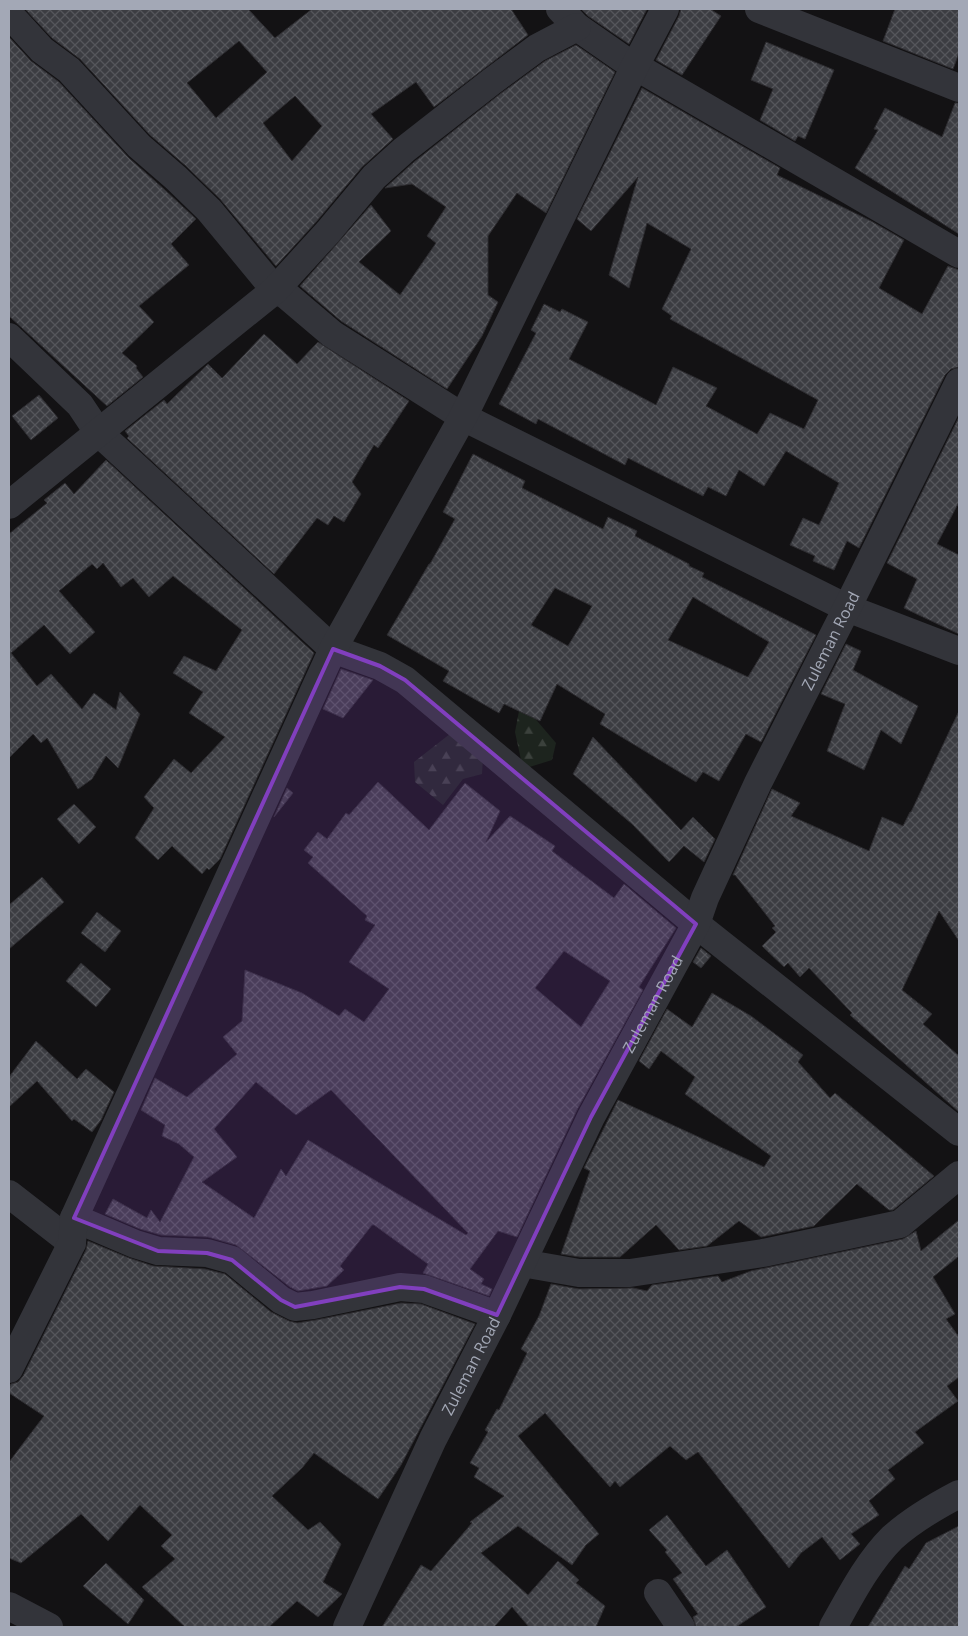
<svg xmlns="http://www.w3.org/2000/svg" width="968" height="1636" font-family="'Open Sans',sans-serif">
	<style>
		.forest { fill: url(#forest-firs) }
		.building { fill: url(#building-cross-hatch); stroke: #2d2c30; fill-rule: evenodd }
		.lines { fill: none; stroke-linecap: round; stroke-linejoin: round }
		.minor { stroke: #33343a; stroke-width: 28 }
		.marked { fill: #813fbe; fill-opacity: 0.2; stroke: #813fbe; stroke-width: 4; stroke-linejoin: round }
		.labels { text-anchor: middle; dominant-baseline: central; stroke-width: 4.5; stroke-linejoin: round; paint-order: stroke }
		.street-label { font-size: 16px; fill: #a3a8b6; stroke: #0e0e0f }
	</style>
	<defs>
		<pattern id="forest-firs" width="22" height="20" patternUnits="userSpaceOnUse" patternTransform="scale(1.25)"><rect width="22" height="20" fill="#1d241e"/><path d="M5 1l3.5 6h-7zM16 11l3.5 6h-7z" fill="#3b413c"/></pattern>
		<pattern id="building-cross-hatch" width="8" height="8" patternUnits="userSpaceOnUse" patternTransform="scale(1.25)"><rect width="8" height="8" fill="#3c3d42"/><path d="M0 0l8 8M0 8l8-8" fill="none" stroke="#55565b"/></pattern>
	</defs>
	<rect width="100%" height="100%" fill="#131214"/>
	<g class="forest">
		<polygon points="520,706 526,708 556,743 552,760 523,769 515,732"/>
		<polygon points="455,730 483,757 482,774 463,779 443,805 415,782 414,762"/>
	</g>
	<g class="building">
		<path d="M25 9H248L275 38 312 9H511L528 35 434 107 416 82 371 114 393 139 362 167 316 222 276 266 220 199 186 166 150 135 80 59 52 38ZM239 41 267 72 216 118 187 83ZM295 96 322 126 292 161 263 123Z"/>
		<polygon points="581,9 647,9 629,44 588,16"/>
		<polygon points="681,9 710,9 721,16 682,75 656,60 679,16"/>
		<polygon points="895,9 959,9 959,53 953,69 883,41"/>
		<polygon points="9,37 31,61 59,82 129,158 165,190 196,219 171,244 189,265 139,306 154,322 122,353 137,366 136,368 143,377 107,406 9,316"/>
		<polygon points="766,42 834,70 805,139 798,136 795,141 760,120 773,89 751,80"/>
		<polygon points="576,45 615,72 546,213 517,193 488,236 488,295 498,302 482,336 447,389 341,321 300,286 371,205 391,231 359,262 400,295 436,243 427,236 446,207 412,184 385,188 414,162 500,94 545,61"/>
		<polygon points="642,88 780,168 777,175 871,221 904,240 879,288 922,314 948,266 959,270 959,367 951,369 945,375 859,548 847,541 834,570 813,561 815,556 790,545 803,518 819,525 839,483 786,451 764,486 739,470 726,496 708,487 703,496 628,458 625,465 538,419 536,424 499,404 536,333 531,330 544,304 560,312 562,309 588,322 569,359 656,405 673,367 717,388 706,406 757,434 770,413 804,429 818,400 670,319 672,316 662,309 691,249 647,223 629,288 609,275 638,177 591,231 577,219"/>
		<polygon points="955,103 959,103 959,234 855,168 878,130 874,129 885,108 942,137"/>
		<polygon points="264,334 297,364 318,342 409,401 378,448 374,445 352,482 361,494 344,522 334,516 328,525 317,518 274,574 127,438 129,436 125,431 164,400 167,404 208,364 222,378"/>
		<polygon points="39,395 58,418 31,440 12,416"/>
		<polygon points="959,417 959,502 937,544 959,555 959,634 904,608 917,579 887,563"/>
		<path d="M473 454 525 481 522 488 603 529 608 517 637 531 635 536 689 564V566L704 573 702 577 816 635 761 742 746 734 719 781 703 772 696 782 600 724 605 714 557 684 540 721 504 704 499 713 443 681 449 671 387 635 429 564H430L455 519 443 512ZM555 588 592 606 568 646 531 625ZM693 597 769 642 748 677 668 640Z"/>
		<polygon points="106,460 314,653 220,859 209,870 207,868 202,874 172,846 158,860 135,838 154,808 144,797 174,759 191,773 225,737 189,713 203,692 173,673 184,656 216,671 242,630 173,576 149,597 133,578 121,587 103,563 97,569 92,564 59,591 95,632 70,654 44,625 11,653 37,686 51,674 82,709 94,693 116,710 120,692 140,714 118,768 106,756 92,779 78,789 47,738 41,743 33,734 9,758 9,534 47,503 44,500 65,483 74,494"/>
		<polygon points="846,644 861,651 853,670 918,706 901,744 881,730 864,770 827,751 845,704 821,694"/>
		<polygon points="341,669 373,680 343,718 323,709"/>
		<polygon points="959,711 959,941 939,911 902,990 932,1014 923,1024 959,1056 959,1112 850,1015 852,1013 809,968 800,977 788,963 784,967 762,946 776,932 772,928 775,926 735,875 733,875 772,789 800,803 791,816 869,851 882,817 903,826 910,812 911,812"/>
		<polygon points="593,737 681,830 693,817 715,839 704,862 684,846 669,862 632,824 573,774"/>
		<path d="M378 782 429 830 465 783 500 811 486 842 510 816 555 846 552 851 614 898 624 884 676 928 639 987 643 990 577 1110 517 1237 498 1231 470 1269 484 1279 481 1284 492 1289 489 1296 423 1273 428 1264 374 1225H372L340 1266 344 1270 327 1286 298 1291 290 1287 236 1245 208 1237 161 1235 140 1229 105 1214 113 1199 147 1218 151 1210 160 1222 194 1157 179 1144 162 1136 165 1125 141 1110 155 1078 187 1097 237 1054 223 1037 242 1021 245 970 302 993 339 1016 345 1009 364 1022 389 989 349 962 375 925 365 920 367 916 308 863 313 857 304 850 318 832 327 839 346 813 349 815ZM564 951 610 981 581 1027 535 988ZM256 1082 296 1115 331 1090 468 1233 466 1235 308 1140 286 1176 281 1169 254 1218 202 1182 237 1157 214 1129Z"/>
		<polygon points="287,788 293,793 274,817"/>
		<polygon points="74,804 96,827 79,844 57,819"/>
		<polygon points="42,877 64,902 9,949 9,905"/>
		<polygon points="97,912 121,931 105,952 81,933"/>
		<polygon points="701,948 711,956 701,968 693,962"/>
		<polygon points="81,963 111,989 96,1007 66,981"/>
		<polygon points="712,993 751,1016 803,1055 798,1062 830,1098 835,1093 934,1176 893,1210 889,1210 857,1184 814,1226 761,1237 739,1221 707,1246 679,1250 656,1225 620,1257 580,1257 561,1254 590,1171 584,1168 618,1100 764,1167 771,1156 685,1094 695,1077 661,1051 649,1069 639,1061 667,1009 692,1027"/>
		<polygon points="36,1041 77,1079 86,1069 114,1092 101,1120 92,1132 74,1119 72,1121 37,1081 9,1107 9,1077"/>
		<polygon points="959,1220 959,1256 933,1277 955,1314 946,1319 959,1337 959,1377 947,1386 958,1401 915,1432 924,1443 888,1470 895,1479 869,1501 879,1515 851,1534 860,1544 840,1560 822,1537 801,1553 789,1568 698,1452 686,1460 670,1446 620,1487 615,1481 610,1487 545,1413 518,1436 599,1534 586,1545 572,1565 518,1526 481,1553 528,1595 558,1561 579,1580 576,1583 605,1606 596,1627 529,1627 512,1607 494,1627 382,1627 421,1565 431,1571 472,1523 470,1522 504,1496 474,1477 479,1468 470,1463 488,1432 485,1430 497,1409 499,1410 527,1353 521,1349 539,1316 551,1284 579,1289 633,1288 647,1291 652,1285 718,1276 722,1282 751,1271 903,1239 916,1231 921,1251"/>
		<polygon points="88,1241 129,1258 153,1266 205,1269 225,1274 271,1312 289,1321 297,1323 316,1320 401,1303 421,1304 475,1324 401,1465 378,1499 314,1453 302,1468 272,1496 308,1530 320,1522 341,1544 323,1582 342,1594 318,1617 297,1601 269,1627 185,1627 142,1587 175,1559 161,1546 172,1535 140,1505 108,1541 81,1514 21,1563 9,1558 9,1462 44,1416 9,1393 9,1387 11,1384 18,1382 23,1376 86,1250"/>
		<polygon points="667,1515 706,1566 727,1550 766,1607 736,1627 696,1627 693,1617 698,1614 673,1579 682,1573 665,1552 667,1550 649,1530"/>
		<polygon points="959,1526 959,1627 868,1627 905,1566 909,1569 926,1543"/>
		<polygon points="106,1563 144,1600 128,1624 83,1586"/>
	</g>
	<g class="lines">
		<g class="minor">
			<polyline points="560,9 577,27 623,59 959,254"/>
			<polyline points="759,9 959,88"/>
			<polyline points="9,14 42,50 69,70 139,146 176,178 209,210 275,290 286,295 332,334 463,417 847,608 959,651"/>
			<polyline points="9,337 80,405 98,432 333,649 380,666 405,680 696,924 959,1132"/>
			<polyline points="9,505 275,290 328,232 374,177 404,150 491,82 537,48 577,27"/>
			<polyline points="9,1194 72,1243"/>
			<polyline points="74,1218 135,1244 158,1251 207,1253 232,1260 281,1300 295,1307 313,1305 400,1287 424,1289 497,1315"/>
			<polyline points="522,1263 579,1273 630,1273 763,1253 900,1224 959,1175"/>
			<polyline points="9,1369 72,1243 74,1218 333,649 463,417 635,66 665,9"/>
			<polyline points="658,1593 681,1627"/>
			<polyline points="9,1606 49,1627"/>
			<path id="s1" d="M347 1627 433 1439 497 1315 591 1117 696 924 705 898 758 783 847 608 959 382"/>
			<path d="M833 1627C850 1597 867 1563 892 1538 912 1520 936 1506 959 1494"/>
		</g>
	</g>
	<path class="marked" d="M333 649 380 666 405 680 696 924 591 1117 497 1315 424 1289 400 1287 295 1307 281 1300 232 1260 207 1253 158 1251 74 1218Z"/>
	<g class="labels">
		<g class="street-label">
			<text stroke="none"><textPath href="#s1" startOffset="1099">Zuleman Road</textPath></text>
			<text stroke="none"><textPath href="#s1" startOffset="694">Zuleman Road</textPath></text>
			<text stroke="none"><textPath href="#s1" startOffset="289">Zuleman Road</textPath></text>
		</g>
	</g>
	<rect width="968" height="1636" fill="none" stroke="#a3a8b6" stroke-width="20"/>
</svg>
